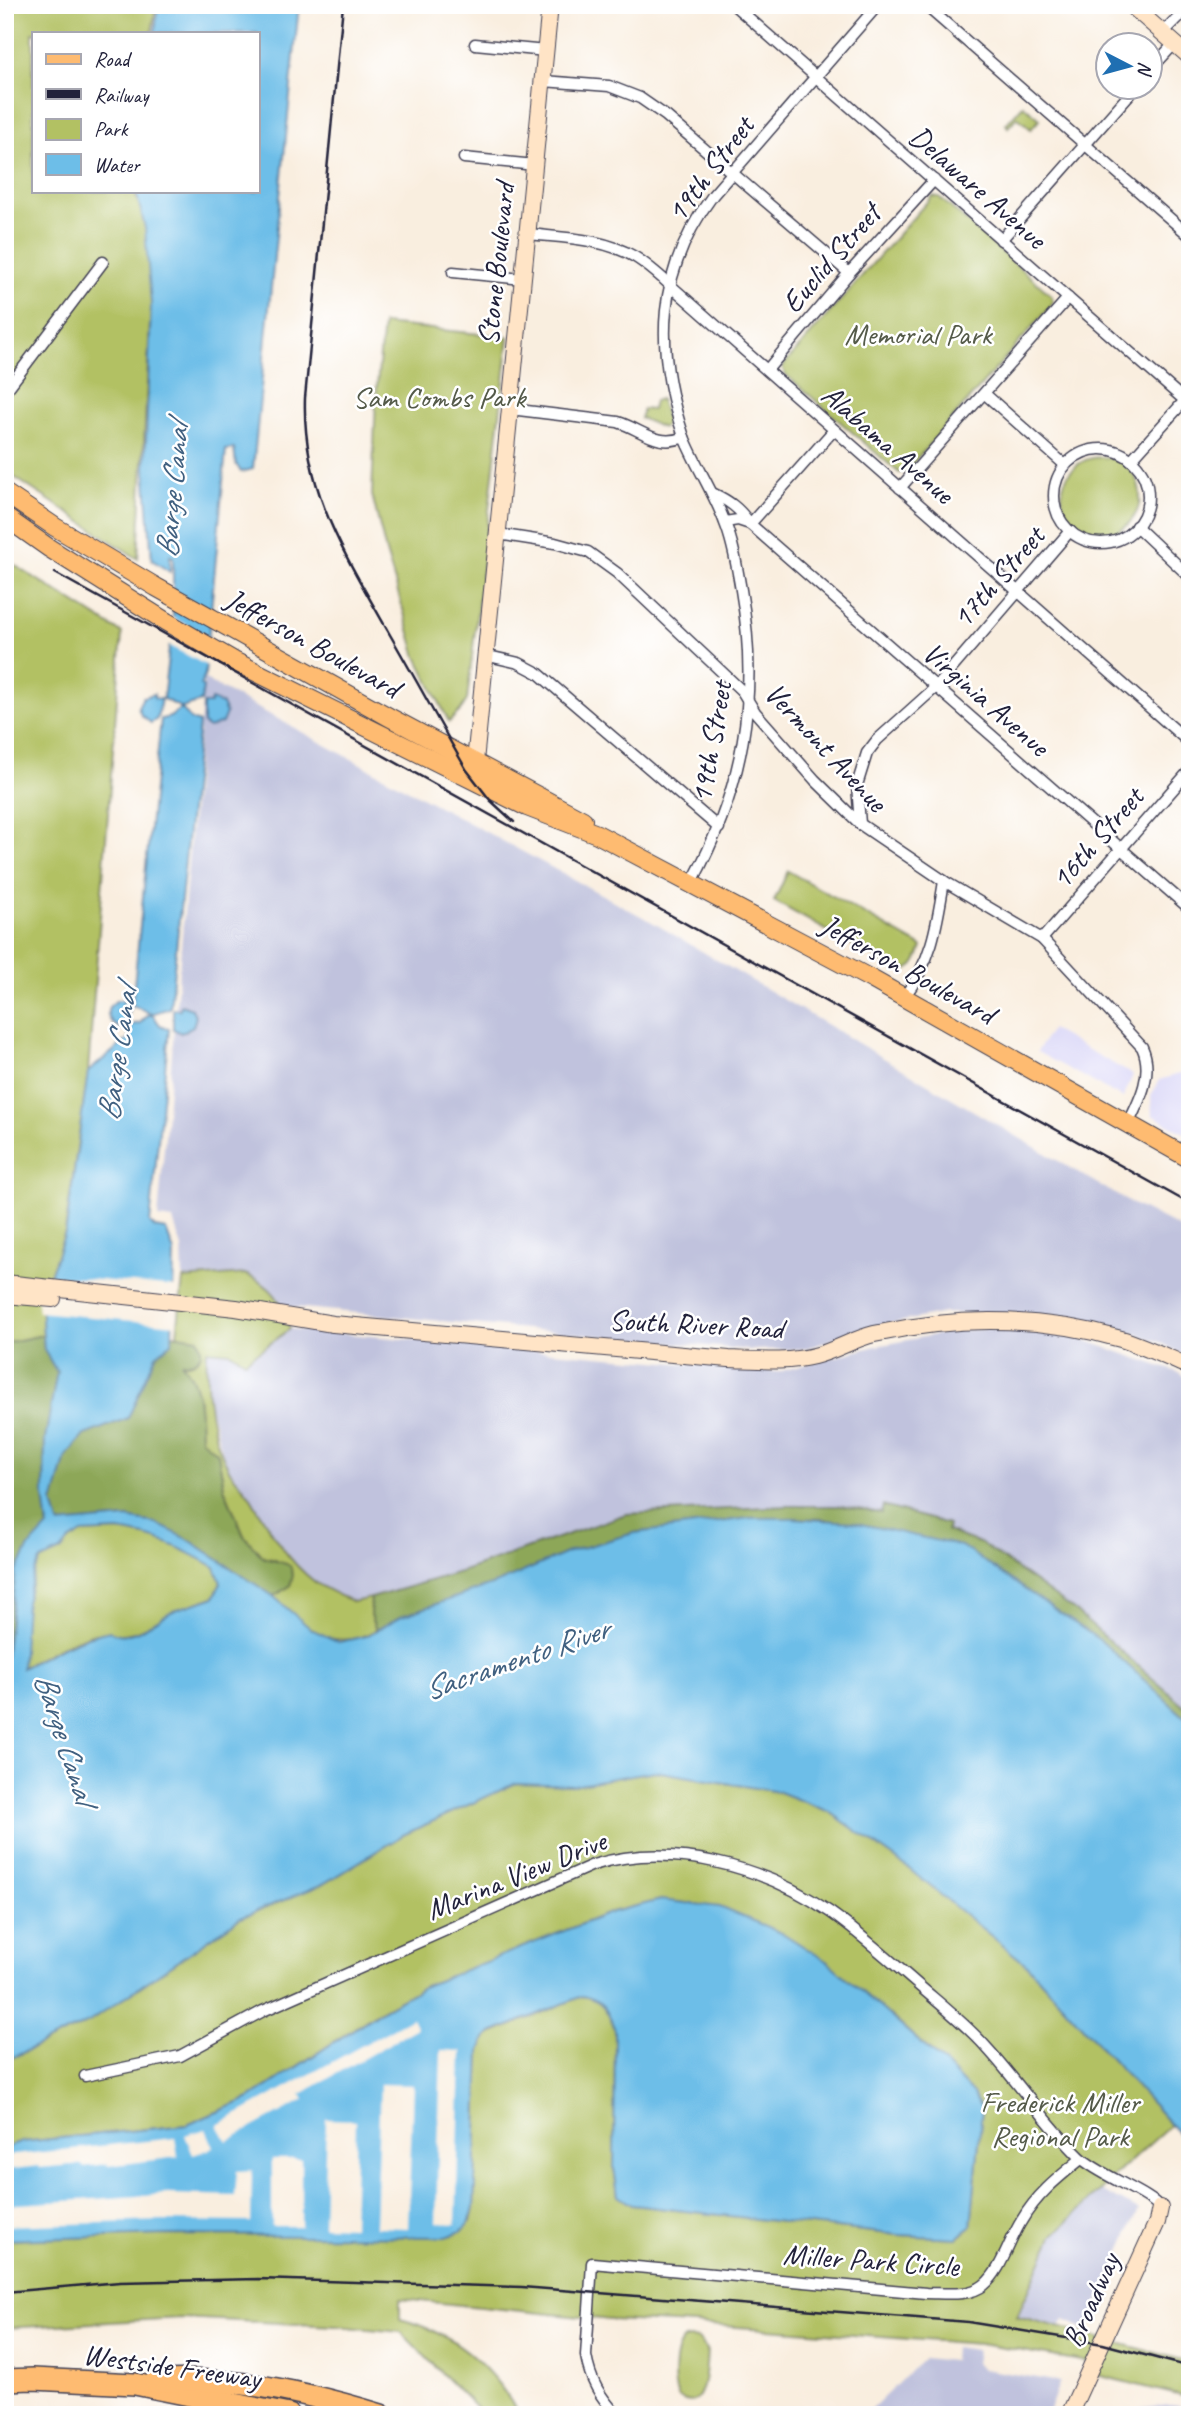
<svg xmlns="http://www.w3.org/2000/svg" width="1195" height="2420" font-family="Caveat,sans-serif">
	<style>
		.built { fill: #d9d6f7 }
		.industrial { fill: #c0c2dd }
		.green { fill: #b2c163; stroke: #6a724f; stroke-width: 2 }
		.forest { fill: #8da759; stroke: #58644a; stroke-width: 2 }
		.water { fill: #6dbee8; stroke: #487092; stroke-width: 2; fill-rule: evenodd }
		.pier { fill: #f9eedf }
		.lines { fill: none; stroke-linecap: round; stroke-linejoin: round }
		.street-casing { stroke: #424154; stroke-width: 13 }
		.secondary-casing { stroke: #424154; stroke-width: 18 }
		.primary-casing { stroke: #424154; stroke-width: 20 }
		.highway-casing { stroke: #424154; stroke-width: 24 }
		.street { stroke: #fff; stroke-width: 10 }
		.secondary { stroke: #ffe4c6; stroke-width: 16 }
		.primary { stroke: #febb71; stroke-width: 18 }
		.highway { stroke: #febb71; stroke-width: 21 }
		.rail { stroke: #22223b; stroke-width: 2.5 }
		.labels { text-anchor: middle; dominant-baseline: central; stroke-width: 5; stroke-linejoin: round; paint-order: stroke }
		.street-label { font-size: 30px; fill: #22223b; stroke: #fff }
		.park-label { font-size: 30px; fill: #545a49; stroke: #fff }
		.water-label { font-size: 32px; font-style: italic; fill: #406080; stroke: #fff }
	</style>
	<rect width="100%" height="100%" fill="#fff"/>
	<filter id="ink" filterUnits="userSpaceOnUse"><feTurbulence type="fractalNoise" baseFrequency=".0143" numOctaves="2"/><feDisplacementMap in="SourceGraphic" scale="14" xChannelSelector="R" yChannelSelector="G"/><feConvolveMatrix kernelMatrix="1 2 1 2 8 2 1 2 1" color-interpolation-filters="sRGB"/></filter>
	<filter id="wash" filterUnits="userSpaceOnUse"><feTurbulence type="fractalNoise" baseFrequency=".00686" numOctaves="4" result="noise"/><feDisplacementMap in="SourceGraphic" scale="28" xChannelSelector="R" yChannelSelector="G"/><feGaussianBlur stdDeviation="1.57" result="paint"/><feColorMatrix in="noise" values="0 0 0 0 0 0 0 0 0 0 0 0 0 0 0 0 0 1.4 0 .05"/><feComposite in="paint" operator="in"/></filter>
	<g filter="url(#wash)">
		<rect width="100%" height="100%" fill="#f9eedf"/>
		<g class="built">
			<polygon points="1051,1029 1133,1075 1123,1098 1037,1052"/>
			<polygon points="1190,1071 1190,1136 1152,1115 1151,1096 1159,1080"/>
		</g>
		<g class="industrial">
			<polygon points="204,679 652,922 1125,1200 1190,1233 1190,1358 1158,1341 1077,1316 944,1313 859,1330 804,1349 749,1350 283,1306 261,1282 183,1279 182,1248 173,1220 158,1218"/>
			<polygon points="1001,1328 1084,1340 1180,1373 1190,1380 1190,1711 1074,1610 982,1544 947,1531 948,1525 883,1507 881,1513 841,1506 787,1506 463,1571 353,1602 315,1583 294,1561 263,1521 247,1491 230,1470 223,1454 207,1397 206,1350 230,1352 245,1361 290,1329 778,1372 872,1347 955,1331"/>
			<polygon points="1100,2190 1139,2210 1086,2330 1064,2320 1060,2327 1017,2316 1053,2236"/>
			<polygon points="954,2347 977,2350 975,2363 983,2369 1060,2382 1047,2415 865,2415 924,2358 953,2361"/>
			<polygon points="1169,2405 1190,2407 1190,2415 1122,2415 1139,2409"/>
		</g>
		<g class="green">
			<polygon points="5,5 156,5 152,33 33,33 33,191 134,191 154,244 138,559 5,471"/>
			<polygon points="1023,105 1040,119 1031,129 1017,117 1008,127 1006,124"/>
			<polygon points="932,196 939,197 1051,295 1053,301 1051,306 906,471 899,473 785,374 782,367"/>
			<polygon points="383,324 509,337 467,700 460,711 449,722 417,657 386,552 372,495 376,396"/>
			<polygon points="660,399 667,422 663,428 640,418 643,409 652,410 654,401"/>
			<circle cx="1101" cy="496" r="39"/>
			<polygon points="5,559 122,633 88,1072 65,1232 41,1301 43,1335 5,1343"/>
			<path d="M788 871 922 947C917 961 915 971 898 970L774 901Z"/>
			<path d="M245 1274C273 1286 282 1300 290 1329L245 1361 230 1352 207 1350C205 1390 210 1435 230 1471 236 1480 244 1487 250 1496 268 1527 286 1560 315 1582 326 1590 341 1596 353 1602L371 1598 370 1615 376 1630C329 1656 307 1626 273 1596L281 1592 276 1560 263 1557 244 1536 224 1488 218 1454 201 1439 198 1394 181 1363H193L200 1357 201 1347 177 1334 183 1279Z"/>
			<path d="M118 1531C157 1536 181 1547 215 1567L221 1583 214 1597 173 1611 155 1623 135 1632 117 1635 91 1634 66 1644 21 1668 26 1602 35 1570 41 1560 61 1551 69 1541 82 1533Z"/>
			<path d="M655 1771 779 1792 830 1812 903 1864 1027 1965 1171 2125 1124 2167 1053 2236 1017 2316 1190 2362V2398L1097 2375 1099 2371 1088 2362 980 2344 695 2324 611 2320 400 2299V2319C454 2333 492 2366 519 2415H483L401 2332 335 2326 181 2318 5 2328V2240L471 2222 474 2208 480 2051 484 2040 491 2034 582 1996C604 2000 607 2010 615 2030L614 2168 618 2196 632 2205 899 2235 958 2238 971 2227 982 2110 973 2094 945 2064 890 2015 661 1900 612 1912 427 1985 383 2009 250 2098 187 2125 22 2142 5 2148V2061L89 2022 240 1918 323 1884 403 1835 516 1783 573 1785Z"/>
			<path d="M687 2338 698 2339 707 2349C706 2365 706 2418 678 2397 672 2384 672 2345 687 2338Z"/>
		</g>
		<g class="forest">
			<path d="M172 1334 198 1338C205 1356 200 1362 182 1363 201 1384 200 1412 201 1439L218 1454 224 1488 244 1536 263 1557 290 1565 293 1575 290 1586 273 1596 186 1538 127 1518 59 1524 53 1503 66 1456 84 1435 128 1418 156 1355 172 1343Z"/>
			<polygon points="43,1335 44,1350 57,1372 45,1440 44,1496 48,1528 29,1547 16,1572 5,1659 5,1343"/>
			<polygon points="787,1506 841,1506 881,1513 883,1506 948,1524 947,1531 982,1544 1074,1610 1190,1711 1190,1722 1101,1641 961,1546 822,1519 750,1518 634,1533 571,1551 500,1582 402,1616 376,1630 370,1615 371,1598 463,1571 626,1514"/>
		</g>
		<g class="water">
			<polygon points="158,5 299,5 253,469 241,472 236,464 234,449 226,450 205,674 201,685 203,687 201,702 182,708 163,699 173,616 173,557 170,556 170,572 152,560 145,468 151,304 145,228 136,191 257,191 257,33 155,33"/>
			<polygon points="154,694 154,698 161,699 157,719 151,723 141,715 138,707 143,697"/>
			<polygon points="211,700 222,704 226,713 222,723 209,728 203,724 203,704 210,704"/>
			<polygon points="179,710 183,710 191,720 199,723 170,1008 151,1014 132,1005 161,719 170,717"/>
			<path d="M117 1000H124L123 1004 130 1005 126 1025 121 1029C112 1024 105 1017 109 1007Z"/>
			<polygon points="181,1005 192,1009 196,1017 193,1026 181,1033 173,1029 173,1009 180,1009"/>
			<path d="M148 1015H153L160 1025 169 1029 150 1223 155 1228 166 1230 174 1252 172 1343 156 1355 128 1418 84 1435 66 1456 53 1503 59 1524 127 1518 155 1523 186 1538 273 1596 311 1629 339 1642 366 1636 402 1616 500 1582 571 1551 634 1533 750 1518H793L852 1522 961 1546 1101 1641 1190 1722V2146L1027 1965 903 1864 830 1812 779 1792 655 1771 573 1785 516 1783 403 1835 323 1884 240 1918 89 2022 5 2061V1659L16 1572 29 1547 48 1527 44 1496 45 1440 57 1372 44 1350 41 1301 66 1230 88 1072 129 1038 130 1025 140 1023ZM118 1531C157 1536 180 1547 215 1567L221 1583 214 1597C201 1603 184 1605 171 1612 153 1621 131 1643 110 1631 78 1637 51 1653 22 1668L26 1602 35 1570 41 1560 61 1551 69 1541 82 1533Z"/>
			<path d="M661 1900 720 1907 784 1934 828 1962 945 2064 973 2094 982 2109 971 2227 957 2238 899 2235 632 2205 618 2196 614 2168 615 2030C607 2010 604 2000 582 1996L491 2033 484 2040 480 2051 474 2208C470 2227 463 2232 445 2237L167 2235 5 2240V2148L22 2142 187 2125 250 2098 384 2009 427 1985 612 1912Z"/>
		</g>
		<g class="pier">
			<polygon points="170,616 212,639 209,667 166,644"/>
			<polygon points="46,1275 177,1287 176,1325 38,1312 37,1301"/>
			<polygon points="412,2018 417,2028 301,2094 304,2100 227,2141 218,2125"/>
			<polygon points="441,2050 461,2051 456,2224 436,2223"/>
			<polygon points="380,2084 413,2085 408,2228 375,2227"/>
			<polygon points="326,2119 356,2120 353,2227 323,2226"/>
			<polygon points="206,2129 214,2148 193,2155 185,2135"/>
			<polygon points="175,2138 178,2157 108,2166 107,2164 83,2167 82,2164 40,2168 39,2166 5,2170 5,2156"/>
			<rect x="272" y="2159" width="29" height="67"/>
			<polygon points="252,2170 251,2222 162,2221 5,2226 5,2205 168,2194 235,2196 237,2171"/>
		</g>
	</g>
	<g filter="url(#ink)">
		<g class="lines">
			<g class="street-casing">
				<g id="street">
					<polyline points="734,5 1190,405"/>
					<polyline points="925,5 1190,236"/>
					<polyline points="1163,33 1190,6"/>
					<polyline points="475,44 546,51"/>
					<polyline points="1150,70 1174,44"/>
					<polyline points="543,81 609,86 640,98 666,116 849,273"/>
					<polyline points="464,158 535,165"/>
					<path d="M528 234C564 238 603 238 635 257 648 265 659 275 670 285L1190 743"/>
					<polyline points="1001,240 1135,88"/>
					<polyline points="453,272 523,279"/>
					<polyline points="767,370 849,273 934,180"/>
					<polyline points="5,392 103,262"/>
					<polyline points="985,394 1065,465"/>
					<path d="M510 409 618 422C643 430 658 448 684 437 696 466 714 493 725 523 734 545 737 568 741 590 760 697 743 789 691 884"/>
					<path d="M684 437C654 348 656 272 713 195L878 5"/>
					<circle cx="1101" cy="496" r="47"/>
					<polyline points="1131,460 1188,397"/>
					<polyline points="900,488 1068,298"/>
					<path d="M712 493C729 501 739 508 750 524L834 430"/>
					<polyline points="725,522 738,520 750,524 1190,909"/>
					<polyline points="1136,526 1190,577"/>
					<path d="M498 534 555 543 588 552 617 573 742 691 755 712 815 780 860 824 944 881 1042 939 1142 1047C1154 1073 1140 1100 1128 1124"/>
					<polyline points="484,655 519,663 538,673 719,828"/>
					<polyline points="860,824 857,785 867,753 877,740 936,687 1070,531"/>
					<polyline points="1042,939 1190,770"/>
					<path d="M904 997C932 961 937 925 944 881"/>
					<path d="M85 2076 180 2056 263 2011 593 1865C672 1841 763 1866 830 1912 861 1934 888 1959 916 1983 940 2004 966 2024 987 2048 1019 2083 1046 2124 1080 2157 1097 2174 1153 2195 1160 2208"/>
					<path d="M617 2415C600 2397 590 2380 586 2356L592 2263 926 2293C944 2293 969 2297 984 2285 1002 2270 1009 2240 1022 2220 1037 2194 1059 2177 1081 2159"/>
				</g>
			</g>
			<g class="secondary-casing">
				<g id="secondary">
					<polyline points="1131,5 1190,57"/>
					<polyline points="474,772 550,5"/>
					<path d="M5 1283 236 1308 333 1324 729 1359C758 1360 787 1363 814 1356 835 1351 853 1339 874 1334 956 1316 1040 1316 1121 1339 1144 1346 1167 1357 1190 1367"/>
					<polyline points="5,1295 53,1299"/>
					<polyline points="1069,2415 1157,2222 1160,2208"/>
				</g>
			</g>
			<g class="primary-casing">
				<g id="primary">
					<polyline points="5,493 55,527 156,587 389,717 583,820"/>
					<polyline points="5,517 49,548 165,621 234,661 527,807 597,834 873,980 1190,1159"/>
				</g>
			</g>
			<g class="highway-casing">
				<g id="highway">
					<polyline points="5,2380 33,2379 135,2384 289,2415"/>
					<path d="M155 2382C226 2374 313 2394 381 2415"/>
				</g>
			</g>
			<use href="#street" class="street"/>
			<use href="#secondary" class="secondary"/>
			<use href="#primary" class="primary"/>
			<use href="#highway" class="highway"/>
			<g class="rail">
				<path d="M343 5 305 398C302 490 346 556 389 633 415 678 440 724 466 769L490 800 514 822"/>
				<polyline points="55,573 1190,1204"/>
				<polyline points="5,2292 120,2282 258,2279 522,2287 968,2322 1103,2344 1190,2367"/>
			</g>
		</g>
	</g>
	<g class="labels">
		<g class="street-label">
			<text transform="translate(710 169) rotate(-53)">19th Street</text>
			<text transform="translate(978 187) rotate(41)">Delaware Avenue</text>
			<text transform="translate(831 258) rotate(-49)">Euclid Street</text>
			<text transform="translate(496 264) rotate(-84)">Stone Boulevard</text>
			<text transform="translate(888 444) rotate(41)">Alabama Avenue</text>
			<text transform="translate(998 577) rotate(-49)">17th Street</text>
			<text transform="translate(313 643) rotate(29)">Jefferson Boulevard</text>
			<text transform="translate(986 699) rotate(41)">Virginia Avenue</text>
			<text transform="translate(711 742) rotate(-80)">19th Street</text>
			<text transform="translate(826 747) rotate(47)">Vermont Avenue</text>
			<text transform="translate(1097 838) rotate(-49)">16th Street</text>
			<text transform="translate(908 969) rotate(29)">Jefferson Boulevard</text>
			<text transform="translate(696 1324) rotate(3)">South River Road</text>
			<text transform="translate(516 1875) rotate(-22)">Marina View Drive</text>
			<text transform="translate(871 2260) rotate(4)">Miller Park Circle</text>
			<text transform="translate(1091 2300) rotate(-66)">Broadway</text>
			<text transform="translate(172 2366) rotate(8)">Westside Freeway</text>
		</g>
		<g class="park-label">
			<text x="918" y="334">Memorial Park</text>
			<text x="439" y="397">Sam Combs Park</text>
			<text x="1060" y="2102">Frederick Miller<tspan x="1060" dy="34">Regional Park</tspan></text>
		</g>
		<g class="water-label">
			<text transform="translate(172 491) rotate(-85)">Barge Canal</text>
			<text transform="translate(117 1054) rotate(-82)">Barge Canal</text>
			<text transform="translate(516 1659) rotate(-19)">Sacramento River</text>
			<text transform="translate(65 1738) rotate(72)">Barge Canal</text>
		</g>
	</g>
	<rect width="1195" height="2420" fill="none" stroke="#fff" stroke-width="28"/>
	<rect x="32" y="32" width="228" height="161" fill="#ffffff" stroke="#a7a7b1" stroke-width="2"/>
	<rect x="46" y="54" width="35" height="10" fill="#febb71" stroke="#a7a7b1" stroke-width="2"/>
	<text x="94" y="66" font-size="21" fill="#22223b">Road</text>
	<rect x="46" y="89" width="35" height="10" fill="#22223b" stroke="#a7a7b1" stroke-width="2"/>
	<text x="94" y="102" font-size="21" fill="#22223b">Railway</text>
	<rect x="46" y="119" width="35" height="21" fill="#b2c163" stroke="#a7a7b1" stroke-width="2"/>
	<text x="94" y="136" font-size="21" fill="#22223b">Park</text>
	<rect x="46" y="154" width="35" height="21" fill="#6dbee8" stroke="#a7a7b1" stroke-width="2"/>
	<text x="94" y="172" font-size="21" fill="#22223b">Water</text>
	<g transform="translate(1129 66) rotate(96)"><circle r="33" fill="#ffffff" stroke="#a7a7b1" stroke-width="2"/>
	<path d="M0-5L12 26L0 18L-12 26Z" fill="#1f6fb2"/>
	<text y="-10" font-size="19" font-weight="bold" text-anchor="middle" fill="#22223b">N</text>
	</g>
</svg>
